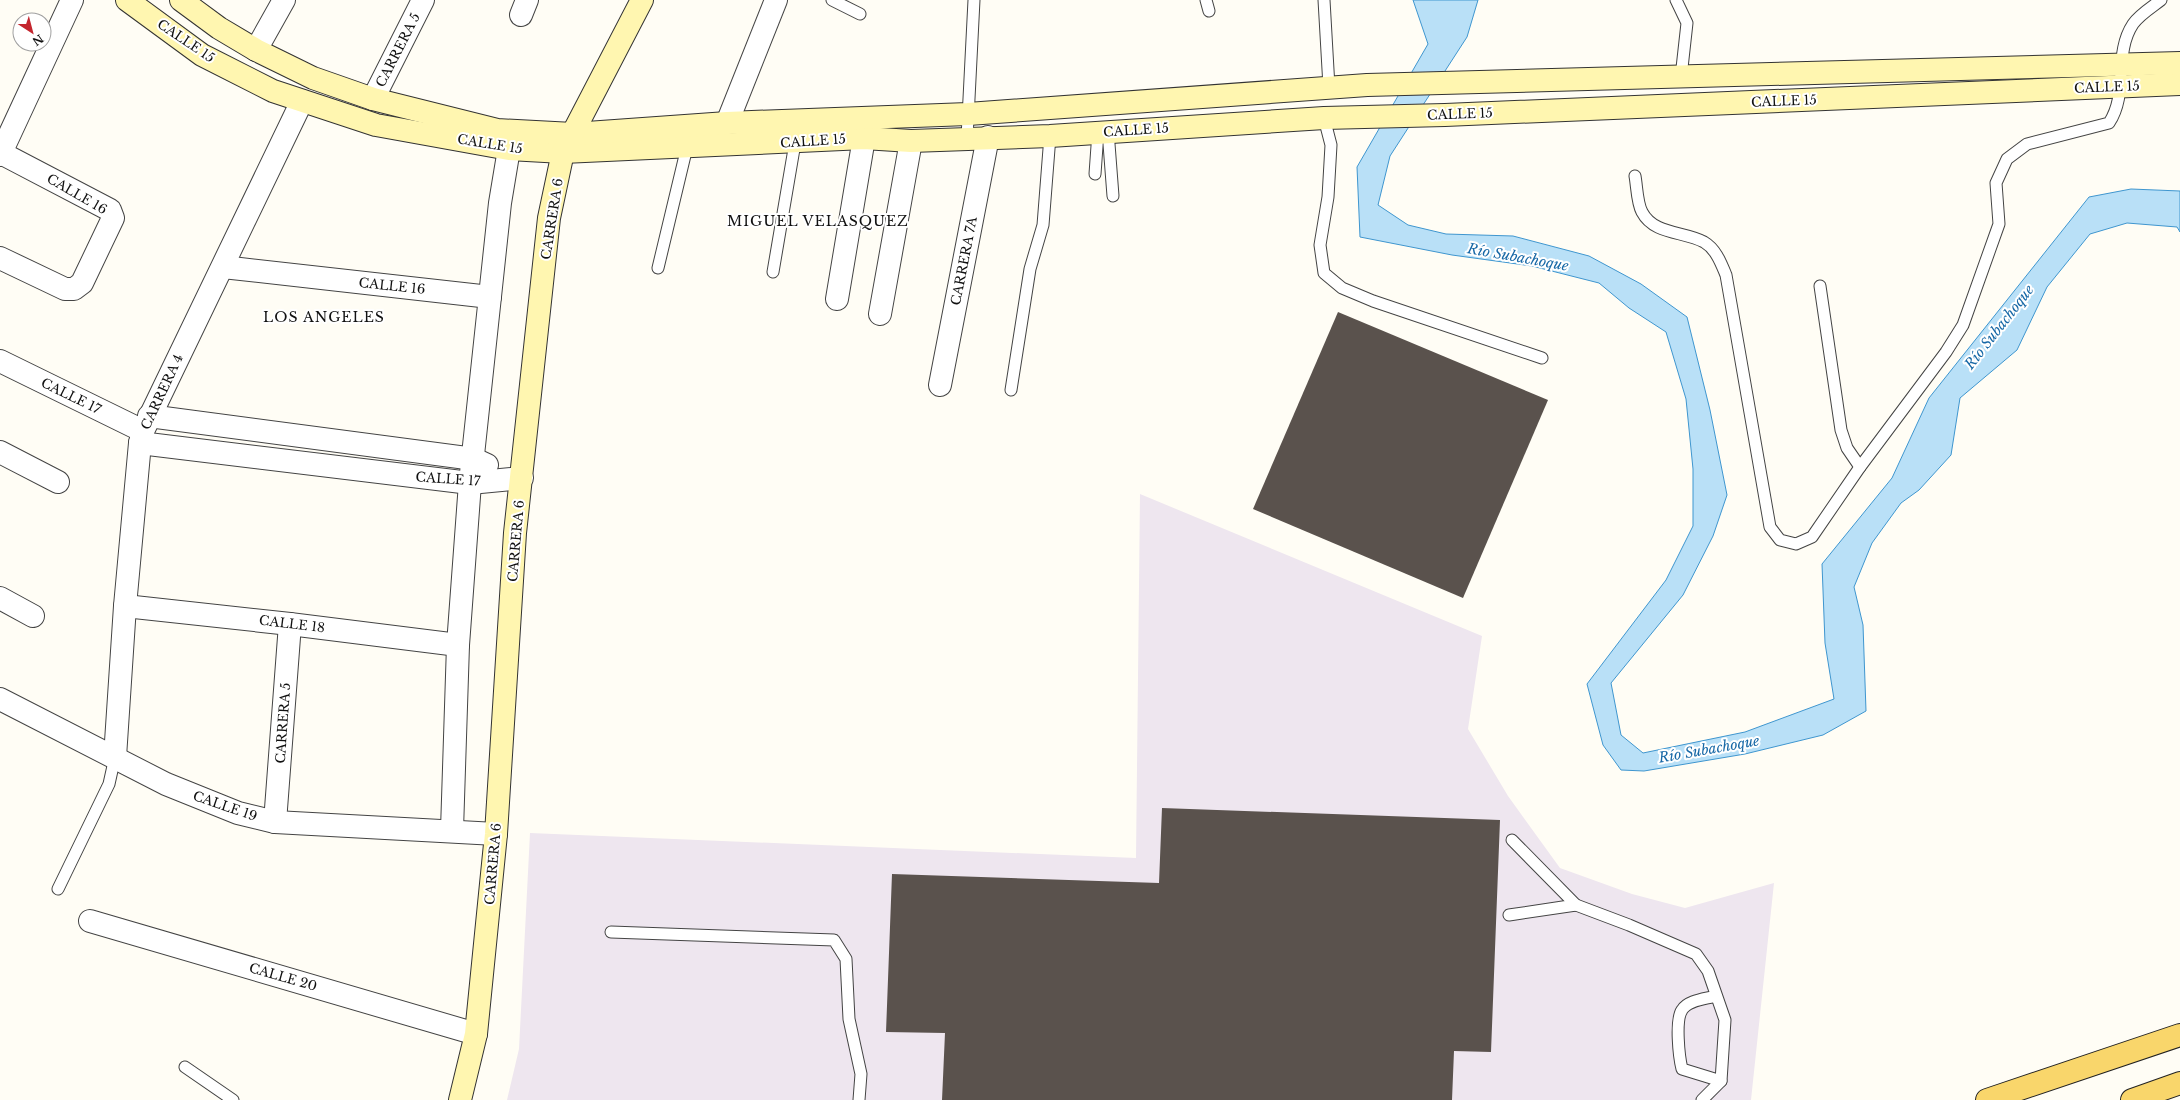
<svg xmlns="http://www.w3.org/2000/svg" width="2180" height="1100" font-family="'Libre Baskerville',serif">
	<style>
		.industrial { fill: #eee6ef }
		.water { fill: #b9e0f7; stroke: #3f96cf }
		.building { fill: #5a524d }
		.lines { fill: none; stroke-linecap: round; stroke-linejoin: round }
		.lane-casing { stroke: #444; stroke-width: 13 }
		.street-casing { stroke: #444; stroke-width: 24 }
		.secondary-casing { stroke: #333; stroke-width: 24 }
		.primary-casing { stroke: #222; stroke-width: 24 }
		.lane { stroke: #fff; stroke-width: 11 }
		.street { stroke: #fff; stroke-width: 22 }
		.secondary { stroke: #fff6b0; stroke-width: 22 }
		.primary { stroke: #f9d66b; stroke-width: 22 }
		.labels { text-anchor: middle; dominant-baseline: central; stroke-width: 4; stroke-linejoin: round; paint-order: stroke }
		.street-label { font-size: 13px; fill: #111; stroke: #fff }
		.neighbourhood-label { font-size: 14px; letter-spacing: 1px; fill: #111; stroke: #fff }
		.water-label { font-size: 14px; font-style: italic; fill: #1768a6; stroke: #fff }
	</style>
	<rect width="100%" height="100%" fill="#fffdf5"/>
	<polygon class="industrial" points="1140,494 1482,636 1468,729 1508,796 1560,868 1632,894 1685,908 1774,883 1751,1100 507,1100 519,1049 530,833 1136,858"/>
	<polygon class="water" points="1413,0 1478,0 1467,37 1390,156 1378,205 1408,225 1446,234 1513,236 1589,256 1641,284 1687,317 1710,410 1727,495 1713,536 1683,595 1611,683 1621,735 1643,753 1745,732 1834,699 1825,643 1822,564 1892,478 1929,398 2089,197 2131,189 2180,191 2180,232 2177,227 2127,223 2090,234 2047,287 2017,350 1960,398 1951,455 1919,490 1901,503 1872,543 1854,587 1863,625 1866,711 1823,735 1745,754 1644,771 1621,770 1603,745 1587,684 1666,580 1693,526 1693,469 1686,399 1666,332 1629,308 1599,283 1532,266 1452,255 1360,237 1357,167 1428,44"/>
	<g class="building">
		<polygon points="1338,312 1548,400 1463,598 1253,509"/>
		<polygon points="1162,808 1500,820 1491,1052 1454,1051 1452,1100 942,1100 945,1033 886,1032 892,874 1159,883"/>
	</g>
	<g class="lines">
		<g class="lane-casing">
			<g id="lane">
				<polyline points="832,0 860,14"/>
				<polyline points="1206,0 1209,11"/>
				<polyline points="1324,0 1329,87"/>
				<polyline points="1676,0 1687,23 1681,77"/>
				<polyline points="1324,118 1331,145 1328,197 1320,245 1324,273 1342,288 1373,301 1542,358"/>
				<polyline points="1108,131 1113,196"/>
				<polyline points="967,138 974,0"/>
				<polyline points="1095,174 1098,132"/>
				<path d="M1635 176C1637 187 1637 203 1642 212 1654 235 1684 231 1704 242 1716 249 1721 263 1726 275L1770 527 1780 540 1796 544 1812 537 1860 467"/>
				<polyline points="658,268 687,147"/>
				<polyline points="773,272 795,143"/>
				<path d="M1820 286 1841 430 1847 448 1860 467 1946 352 1963 325 1999 224 1996 183 2007 159 2027 144 2109 123C2129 93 2113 54 2133 24 2139 15 2152 7 2161 0"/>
				<polyline points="1011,390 1030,269 1043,225 1050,136"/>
				<polyline points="58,889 109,784 115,757"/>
				<polyline points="1576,905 1629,925 1696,954 1708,971 1725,1020 1721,1081 1702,1100"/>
				<polyline points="1509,915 1576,905 1512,840"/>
				<polyline points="611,932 834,940 846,959 849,1019 861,1074 859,1100"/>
				<path d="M1716 996C1706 999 1688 1000 1682 1010 1675 1020 1679 1057 1682 1069L1721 1081"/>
				<polyline points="185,1067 233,1100"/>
			</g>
		</g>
		<g class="street-casing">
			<g id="street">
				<polyline points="521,15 527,0"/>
				<polyline points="256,50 284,0"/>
				<polyline points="373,99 423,0"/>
				<polyline points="727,123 776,0"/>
				<polyline points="0,155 72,0"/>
				<polyline points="0,258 65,289 74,289 82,283 113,218 110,210 1,153"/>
				<polyline points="223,267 490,297"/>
				<polyline points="837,299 864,138"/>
				<polyline points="880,314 911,141"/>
				<polyline points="0,361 143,431"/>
				<polyline points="940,385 988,137"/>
				<polyline points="149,416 474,459 487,465"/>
				<polyline points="140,443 470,483 522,478"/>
				<polyline points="0,452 58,482"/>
				<polyline points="0,598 33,616"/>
				<polyline points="125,606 290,624 458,645"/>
				<polyline points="0,699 166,784 238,813 275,822 496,834"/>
				<polyline points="115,757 125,606 140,443 143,431 302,101"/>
				<polyline points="275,822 290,624"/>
				<polyline points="452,830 458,645 470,483 500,203 509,149 514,131"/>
				<polyline points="90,921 476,1034"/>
			</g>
		</g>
		<g class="secondary-casing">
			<g id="secondary">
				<polyline points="127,0 202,55 273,91 376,125 509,149 563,152 864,138 911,141 1050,136 1324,118 1445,115 2180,84"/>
				<polyline points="181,0 219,28 256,50 313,78 373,99 497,130 573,134 727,123 968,114 1367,85 2180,63"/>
				<polyline points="460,1100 476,1034 496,834 515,533 549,218 563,152 642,0"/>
			</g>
		</g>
		<g class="primary-casing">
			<g id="primary">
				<polyline points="1987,1100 2180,1035"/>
				<polyline points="2132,1100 2180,1083"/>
			</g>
		</g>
		<use href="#lane" class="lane"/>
		<use href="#street" class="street"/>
		<use href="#secondary" class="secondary"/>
		<use href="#primary" class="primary"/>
	</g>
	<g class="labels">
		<g class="street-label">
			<text transform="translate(186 41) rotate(34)">CALLE 15</text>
			<text transform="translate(398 50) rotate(-63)">CARRERA 5</text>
			<text transform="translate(2107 87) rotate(-2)">CALLE 15</text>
			<text transform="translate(1784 101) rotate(-2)">CALLE 15</text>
			<text transform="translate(1460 114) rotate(-2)">CALLE 15</text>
			<text transform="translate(1136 130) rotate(-4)">CALLE 15</text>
			<text transform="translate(813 141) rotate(-4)">CALLE 15</text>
			<text transform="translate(490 144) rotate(9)">CALLE 15</text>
			<text transform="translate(77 194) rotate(30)">CALLE 16</text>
			<text transform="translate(552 219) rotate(-81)">CARRERA 6</text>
			<text transform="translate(964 261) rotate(-79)">CARRERA 7A</text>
			<text transform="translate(392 286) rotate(6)">CALLE 16</text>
			<text transform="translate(162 392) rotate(-65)">CARRERA 4</text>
			<text transform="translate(71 396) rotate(26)">CALLE 17</text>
			<text transform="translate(448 479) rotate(4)">CALLE 17</text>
			<text transform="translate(516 541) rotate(-85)">CARRERA 6</text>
			<text transform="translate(292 624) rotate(7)">CALLE 18</text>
			<text transform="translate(283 723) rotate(-86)">CARRERA 5</text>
			<text transform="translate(225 806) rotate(19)">CALLE 19</text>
			<text transform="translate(493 864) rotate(-85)">CARRERA 6</text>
			<text transform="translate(283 977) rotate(16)">CALLE 20</text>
		</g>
		<g class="neighbourhood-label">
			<text x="818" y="221">MIGUEL VELASQUEZ</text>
			<text x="324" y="317">LOS ANGELES</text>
		</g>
		<g class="water-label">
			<text transform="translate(1518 257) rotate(10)">Río Subachoque</text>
			<text transform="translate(1999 327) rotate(-52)">Río Subachoque</text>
			<text transform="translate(1709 749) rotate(-10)">Río Subachoque</text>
		</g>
	</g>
	<g transform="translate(32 32) rotate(144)"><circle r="19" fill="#ffffff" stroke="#a0a0a0"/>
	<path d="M0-3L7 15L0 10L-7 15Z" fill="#c4262e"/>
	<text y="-6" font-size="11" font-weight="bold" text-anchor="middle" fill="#111111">N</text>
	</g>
</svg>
